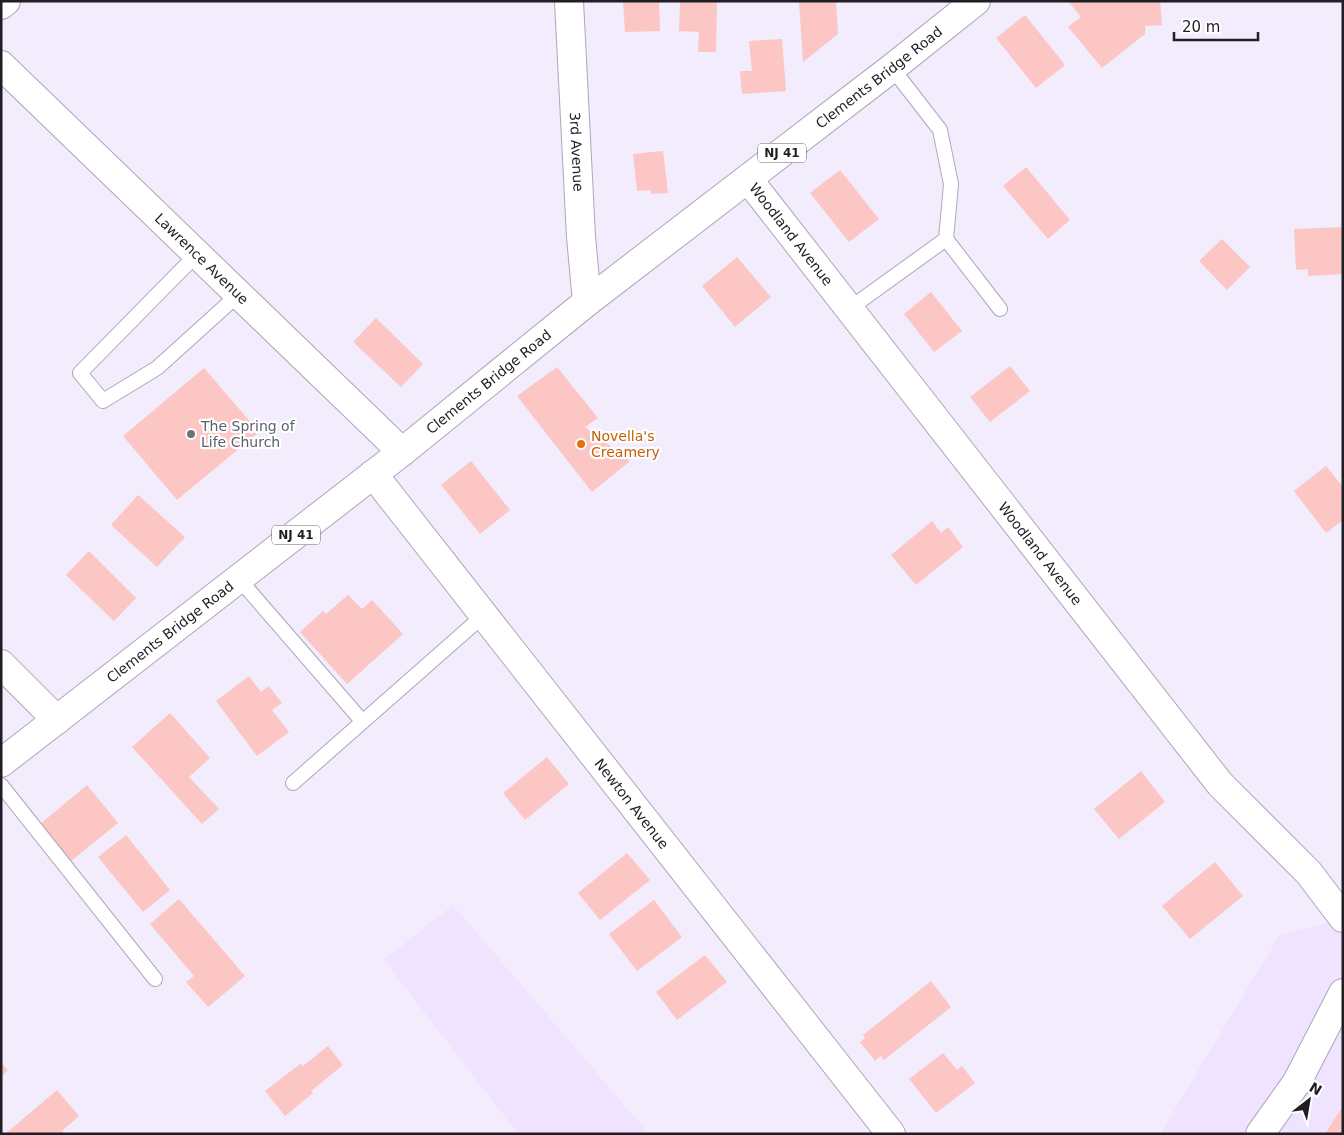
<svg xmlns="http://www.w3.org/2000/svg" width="1344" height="1135" font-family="'DejaVu Sans',sans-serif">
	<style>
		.built { fill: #efe3ff }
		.building { fill: #fcc6c4 }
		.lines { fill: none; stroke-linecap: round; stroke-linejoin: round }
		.lane-casing { stroke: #aea6b9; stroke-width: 16 }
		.street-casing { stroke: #aea6b9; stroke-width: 30 }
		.secondary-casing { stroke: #aea6b9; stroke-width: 30 }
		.primary-casing { stroke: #aea6b9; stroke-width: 30 }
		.lane { stroke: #fff; stroke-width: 14 }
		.street { stroke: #fff; stroke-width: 28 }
		.secondary { stroke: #fff; stroke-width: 28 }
		.primary { stroke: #fff; stroke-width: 28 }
		.worship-dot { fill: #6b7280; stroke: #fff; stroke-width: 2 }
		.food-dot { fill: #e8710a; stroke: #fff; stroke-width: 2 }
		.labels { text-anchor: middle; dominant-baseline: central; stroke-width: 4.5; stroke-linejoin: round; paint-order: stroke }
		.shield { fill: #fff; stroke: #636166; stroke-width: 1 }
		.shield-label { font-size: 12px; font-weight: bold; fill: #201d24 }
		.street-label { font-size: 14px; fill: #201d24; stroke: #fff }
		.worship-label { font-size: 14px; fill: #5b616d; stroke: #fff; text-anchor: start }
		.food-label { font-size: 14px; fill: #c56008; stroke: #fff; text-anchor: start }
	</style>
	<rect width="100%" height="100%" fill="#f3ecfd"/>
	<g class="built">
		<polygon points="453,905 649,1134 518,1134 384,960"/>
		<polygon points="1343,919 1343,1134 1160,1134 1279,936"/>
	</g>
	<g class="building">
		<polygon points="623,1 659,1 660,31 625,32"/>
		<polygon points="680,1 717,1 716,52 698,52 699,32 679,31"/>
		<polygon points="799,1 836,1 838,34 803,62"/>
		<polygon points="1068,1 1160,1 1162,25 1145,26 1145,34 1102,68 1068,27 1081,17"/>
		<polygon points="1025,15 1065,65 1036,88 996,38"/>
		<polygon points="782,39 786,91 742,94 740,71 752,71 749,41"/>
		<polygon points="663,151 668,193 651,194 650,190 637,191 633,154"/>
		<polygon points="1026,167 1070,220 1048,239 1003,186"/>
		<polygon points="840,170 879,219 849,242 810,193"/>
		<polygon points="1343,227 1343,274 1308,276 1308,269 1296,270 1294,229"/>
		<polygon points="1222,239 1250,267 1227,290 1199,261"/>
		<polygon points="737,257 771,297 735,327 702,286"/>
		<polygon points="931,292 962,331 934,352 904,314"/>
		<polygon points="376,318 423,364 401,387 353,342"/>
		<polygon points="1010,366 1030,391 990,422 970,397"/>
		<polygon points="557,367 598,418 585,427 630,461 592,492 517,396"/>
		<polygon points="204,368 259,432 177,500 123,436"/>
		<polygon points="471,461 510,510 480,534 441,485"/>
		<polygon points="1326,466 1343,487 1343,520 1326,533 1294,491"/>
		<polygon points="138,495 185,537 157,567 111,525"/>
		<polygon points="932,521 941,533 948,527 963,547 916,585 891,555"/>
		<polygon points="89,551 136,598 114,621 66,575"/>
		<polygon points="348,595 362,609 372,600 403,634 347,684 300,632 323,611 326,614"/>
		<polygon points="249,676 261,692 269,686 282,703 272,710 289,732 257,756 216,701"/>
		<polygon points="170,713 210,758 189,777 219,809 202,824 132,747"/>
		<polygon points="547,757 569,784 525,820 503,793"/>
		<polygon points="1141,771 1165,802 1119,839 1094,809"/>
		<polygon points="87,785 118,823 70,862 39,825"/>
		<polygon points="126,835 170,890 143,912 98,857"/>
		<polygon points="627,853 650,880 600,920 578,893"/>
		<polygon points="1215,862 1243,896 1190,939 1162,906"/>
		<polygon points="179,899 245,976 208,1007 186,982 194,976 150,924"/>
		<polygon points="654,900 682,937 637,971 609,934"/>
		<polygon points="705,955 727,982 677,1020 656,992"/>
		<polygon points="931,981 951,1007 884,1060 881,1056 875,1061 860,1042 865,1038 863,1035"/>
		<polygon points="328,1046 343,1065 311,1091 313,1093 285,1116 265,1091 300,1064 303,1066"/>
		<polygon points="943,1053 957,1070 962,1066 975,1083 936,1113 909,1079"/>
		<polygon points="1,1063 8,1070 1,1077"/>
		<polygon points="57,1090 79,1116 62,1131 65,1134 5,1134"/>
		<polygon points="1343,1106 1343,1134 1325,1134"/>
	</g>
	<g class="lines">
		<g class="lane-casing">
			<g id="lane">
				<polyline points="946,239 1000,309"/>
				<polyline points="197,254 80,373 103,401 157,368 239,294"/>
				<polyline points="849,309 946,239 951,184 940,130 892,68"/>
				<polyline points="239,579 362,721"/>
				<polyline points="293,783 484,615"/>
				<polyline points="1,785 155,979"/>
			</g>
		</g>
		<g class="street-casing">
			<g id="street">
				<polyline points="1,5 6,1"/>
				<path id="s1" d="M1 65 402 452"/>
				<path id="s2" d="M748 179 1220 784 1309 873 1343 918"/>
				<path id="s3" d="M373 474 891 1134"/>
				<polyline points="1,664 57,720"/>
				<polyline points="1260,1134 1297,1082 1343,993"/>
			</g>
		</g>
		<g class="secondary-casing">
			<g id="secondary">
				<path id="s4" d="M569 1 581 237 587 302"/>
			</g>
		</g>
		<g class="primary-casing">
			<g id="primary">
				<path id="s5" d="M1 763 402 452 587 302 892 68 976 1"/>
			</g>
		</g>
		<use href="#lane" class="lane"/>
		<use href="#street" class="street"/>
		<use href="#secondary" class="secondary"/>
		<use href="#primary" class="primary"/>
	</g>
	<circle class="worship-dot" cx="191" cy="434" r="5"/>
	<circle class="food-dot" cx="581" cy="444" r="5"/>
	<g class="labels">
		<g class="shield">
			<rect x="758" y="143.5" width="48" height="19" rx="4"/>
			<rect x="272" y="525.5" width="48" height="19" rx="4"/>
		</g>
		<g class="shield-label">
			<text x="782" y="153">NJ 41</text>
			<text x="296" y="535">NJ 41</text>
		</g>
		<g class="street-label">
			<text stroke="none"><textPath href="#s5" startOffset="1114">Clements Bridge Road</textPath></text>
			<text stroke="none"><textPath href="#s4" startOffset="151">3rd Avenue</textPath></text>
			<text stroke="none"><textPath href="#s2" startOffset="70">Woodland Avenue</textPath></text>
			<text stroke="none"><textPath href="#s1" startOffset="279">Lawrence Avenue</textPath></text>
			<text stroke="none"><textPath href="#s5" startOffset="619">Clements Bridge Road</textPath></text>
			<text stroke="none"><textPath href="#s2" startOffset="475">Woodland Avenue</textPath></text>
			<text stroke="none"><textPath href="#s5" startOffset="214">Clements Bridge Road</textPath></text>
			<text stroke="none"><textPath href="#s3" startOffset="419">Newton Avenue</textPath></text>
		</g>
		<g class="worship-label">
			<text x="201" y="426">The Spring of<tspan x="201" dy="16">Life Church</tspan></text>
		</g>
		<g class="food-label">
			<text x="591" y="436">Novella's<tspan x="591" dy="16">Creamery</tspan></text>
		</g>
	</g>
	<rect width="1344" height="1135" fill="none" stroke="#201d24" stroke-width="5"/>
	<g transform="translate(1309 1100) rotate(31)" stroke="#ffffff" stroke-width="4" paint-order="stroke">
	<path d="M0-4L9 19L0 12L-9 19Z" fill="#201d24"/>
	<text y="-8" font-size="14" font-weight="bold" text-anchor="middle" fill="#201d24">N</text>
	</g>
	<path d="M1174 32v8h84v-8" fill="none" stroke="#201d24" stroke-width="2.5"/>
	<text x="1182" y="32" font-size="15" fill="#201d24" stroke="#ffffff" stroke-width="4" paint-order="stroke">20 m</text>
</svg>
